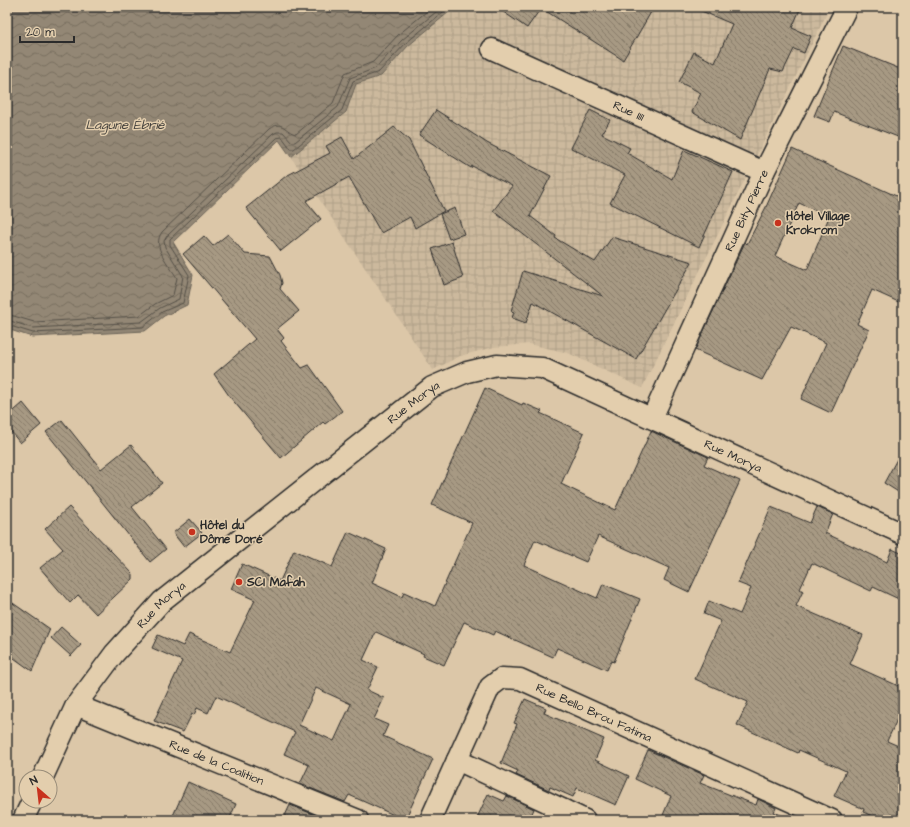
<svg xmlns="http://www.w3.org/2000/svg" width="910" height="827" font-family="'Architects Daughter',sans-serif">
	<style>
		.industrial { fill: url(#industrial-grid) }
		.water { fill: url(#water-waves); stroke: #696257 }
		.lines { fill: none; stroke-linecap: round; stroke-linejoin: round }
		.shore { stroke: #555048; stroke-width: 1 }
		.building { fill: url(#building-back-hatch); stroke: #2b2b2b; fill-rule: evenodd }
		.street-casing { stroke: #2b2b2b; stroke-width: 23 }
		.street { stroke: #e3cead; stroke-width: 20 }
		.poi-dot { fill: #c8321e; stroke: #e3cead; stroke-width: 1.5 }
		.labels { text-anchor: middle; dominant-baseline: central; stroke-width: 3; stroke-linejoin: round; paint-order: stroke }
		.street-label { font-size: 12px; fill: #2b2b2b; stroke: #e3cead }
		.poi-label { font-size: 12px; font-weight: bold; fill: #2b2b2b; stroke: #e3cead; text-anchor: start }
		.water-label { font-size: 13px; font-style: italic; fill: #45423d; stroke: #e3cead }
	</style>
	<defs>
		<pattern id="industrial-grid" width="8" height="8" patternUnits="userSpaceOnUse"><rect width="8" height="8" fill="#ccb99d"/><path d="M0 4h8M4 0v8" fill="none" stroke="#af9f87"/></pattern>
		<pattern id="water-waves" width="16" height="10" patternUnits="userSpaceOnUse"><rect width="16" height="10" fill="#938774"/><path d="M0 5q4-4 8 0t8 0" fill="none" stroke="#786f5f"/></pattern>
		<pattern id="building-back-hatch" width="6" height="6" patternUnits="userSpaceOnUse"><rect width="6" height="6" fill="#a79983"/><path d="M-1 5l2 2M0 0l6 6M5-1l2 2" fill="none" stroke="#887d6b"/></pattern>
	</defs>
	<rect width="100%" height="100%" fill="#dcc7a8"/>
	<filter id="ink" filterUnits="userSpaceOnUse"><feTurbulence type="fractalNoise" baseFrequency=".025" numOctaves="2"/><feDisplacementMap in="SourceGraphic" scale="8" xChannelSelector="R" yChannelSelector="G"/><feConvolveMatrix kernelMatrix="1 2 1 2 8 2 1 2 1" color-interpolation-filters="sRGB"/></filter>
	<g filter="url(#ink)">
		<polygon class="industrial" points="455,7 830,7 642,388 568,353 529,344 494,347 460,356 433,370 291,157 346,112 356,84 381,76 408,46"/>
		<polygon class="water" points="7,7 455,7 408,46 381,76 356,84 346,112 291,157 279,140 173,242 193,275 187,305 164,316 145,331 32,337 7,329"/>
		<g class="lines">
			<g class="shore">
				<path d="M7 314 34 322 139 316 155 304 173 295 177 278C169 264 151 247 162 232L269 129C283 119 285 132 296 134L333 103 345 73 373 62 398 35 432 7"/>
				<polyline points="7,320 33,328 141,322 160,308 179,299 183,276 165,247 164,241 167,236 273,134 277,132 283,132 292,142 295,142 338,107 350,78 376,68 402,40 442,7"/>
				<polyline points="7,325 33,333 143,327 162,312 183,303 189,275 170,245 170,239 276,138 282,137 291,149 294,149 342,110 353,81 379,72 406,43 449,7"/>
			</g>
		</g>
		<g class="building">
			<polygon points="496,7 654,7 623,60 541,8 527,28"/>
			<polygon points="692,7 801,7 792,28 811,36 804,53 794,49 783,72 770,69 740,140 692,112 701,93 679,82 694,52 715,63 732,24"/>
			<polygon points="843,46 903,70 903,139 834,112 830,122 814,116"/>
			<polygon points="436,110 487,143 551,176 530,216 556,236 555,238 595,262 612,237 692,262 636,359 533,302 526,323 512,318 514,312 511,311 523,271 603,296 493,211 512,186 472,166 471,168 419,135"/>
			<polygon points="590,110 610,120 602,134 630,148 627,153 672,179 684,150 733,172 699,247 610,203 625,175 571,148"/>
			<polygon points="394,127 409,140 444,211 415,228 410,217 381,233 349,177 306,201 321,219 281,251 246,208 286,176 330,153 326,146 342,137 354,159"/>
			<path d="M792 149 903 199V304L872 290 857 324 869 330 831 413 801 399 826 343 807 334 791 327 762 380 695 350 745 242 747 244 766 207ZM799 203 829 217 807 270 775 256Z"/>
			<polygon points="455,208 464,234 449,239 440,214"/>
			<polygon points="228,234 245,254 270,256 280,275 282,283 280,289 299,311 277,329 284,338 281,341 302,368 309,365 342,411 325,424 323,422 281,458 230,397 214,374 255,339 183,254 204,236 213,246"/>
			<polygon points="452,242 463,278 444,285 432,249"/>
			<path d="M485 388 522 405 523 403 542 411 540 413 584 433 561 484 615 510 651 431 708 457 704 465 740 481 689 592 664 580 669 568 598 536 586 562 535 540 524 565 597 598 603 584 640 599 614 662 611 661 607 670 557 648 553 657 495 631 493 635 464 622 444 665 423 656 424 654 376 632 363 660 378 667 367 690 384 698 374 719 388 725 383 736 433 759 405 820 349 795 345 802 300 784 309 765 284 754 295 732 216 696 208 713 197 708 194 715 192 714 183 732 154 721 182 661 152 648 158 635 183 646 189 634 230 652 255 600 231 589 242 564 280 581 294 550 332 567 348 532 386 549 372 583 402 597 404 592 435 606 472 523 432 505ZM316 688 351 704 334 741 299 725Z"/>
			<polygon points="23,403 41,425 20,443 7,427 7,417"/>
			<polygon points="62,420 101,469 131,445 162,483 132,507 166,549 150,562 46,432"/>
			<polygon points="903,448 903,495 884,483"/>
			<polygon points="69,507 133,574 133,579 96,614 78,595 70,603 40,568 63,549 45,529"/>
			<polygon points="771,507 810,523 817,507 833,514 825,533 887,562 892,549 903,554 903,601 873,587 871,591 812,563 800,589 803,591 796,606 863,635 850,664 903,688 903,707 887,741 903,748 903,820 881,820 863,812 864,809 834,796 846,771 799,750 798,753 737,725 748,702 695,679 721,621 704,614 709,601 740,614 751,588 738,583"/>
			<polygon points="190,519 202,533 184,547 173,533"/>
			<polygon points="7,599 50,629 32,671 7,653"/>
			<polygon points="61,627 81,645 71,656 51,638"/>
			<polygon points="525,699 546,708 544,713 604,739 595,760 629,776 616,805 577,788 573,797 550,787 549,790 516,775 518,771 501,763 517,724 514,723"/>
			<polygon points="648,750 704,775 700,783 756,805 758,799 776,808 774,812 792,820 661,820 671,796 635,779"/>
			<polygon points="188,782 236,804 229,820 171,820"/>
			<polygon points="488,794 504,801 507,796 534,809 529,820 476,820"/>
			<polygon points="290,805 328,820 283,820"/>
		</g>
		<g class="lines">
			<g class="street-casing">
				<g id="street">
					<path id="s1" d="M492 49 764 172"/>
					<path id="s2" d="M652 418 764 172 847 7"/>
					<path id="s3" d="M76 705 358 820"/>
					<polyline points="457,760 564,810"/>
					<path id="s4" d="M43 777 76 705 114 654 162 601 432 387 467 372 497 365 542 368 903 534"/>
					<polyline points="23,820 32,801"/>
					<path id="s5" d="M430 820 490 687 502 678 520 679 832 820"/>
					<polyline points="552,820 555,812 564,810 585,820"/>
				</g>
			</g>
			<use href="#street" class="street"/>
		</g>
	</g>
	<g class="poi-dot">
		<circle cx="778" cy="223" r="4"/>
		<circle cx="192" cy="532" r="4"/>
		<circle cx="239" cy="582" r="4"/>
	</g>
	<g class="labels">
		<g class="street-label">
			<text stroke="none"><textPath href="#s1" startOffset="150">Rue I111</textPath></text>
			<text stroke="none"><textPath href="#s2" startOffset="228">Rue Bity Pierre</textPath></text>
			<text stroke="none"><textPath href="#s4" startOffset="535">Rue Morya</textPath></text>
			<text stroke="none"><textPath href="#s4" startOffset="883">Rue Morya</textPath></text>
			<text stroke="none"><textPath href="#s4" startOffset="211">Rue Morya</textPath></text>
			<text stroke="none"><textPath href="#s5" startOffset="260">Rue Bello Brou Fatima</textPath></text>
			<text stroke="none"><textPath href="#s3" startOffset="152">Rue de la Coalition</textPath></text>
		</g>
		<g class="poi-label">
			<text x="786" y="216">Hôtel Village<tspan x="786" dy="14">Krokrom</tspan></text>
			<text x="200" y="525">Hôtel du<tspan x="200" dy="14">Dôme Doré</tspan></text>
			<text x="247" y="582">SCI Mafah</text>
		</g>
		<g class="water-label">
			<text x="125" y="125">Lagune Ébrié</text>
		</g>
	</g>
	<rect width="910" height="827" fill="none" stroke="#e3cead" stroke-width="24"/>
	<rect x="12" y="12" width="886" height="803" fill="none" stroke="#2b2b2b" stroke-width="1.5" filter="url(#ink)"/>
	<g transform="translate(38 789) rotate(332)"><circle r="19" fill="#e3cead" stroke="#998d79"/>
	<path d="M0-3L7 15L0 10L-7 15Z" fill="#c8321e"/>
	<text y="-6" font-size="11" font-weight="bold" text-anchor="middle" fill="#2b2b2b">N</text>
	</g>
	<path d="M20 36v6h54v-6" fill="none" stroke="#2b2b2b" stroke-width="2"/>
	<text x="26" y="36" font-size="12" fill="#2b2b2b" stroke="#e3cead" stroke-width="3" paint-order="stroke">20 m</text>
</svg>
